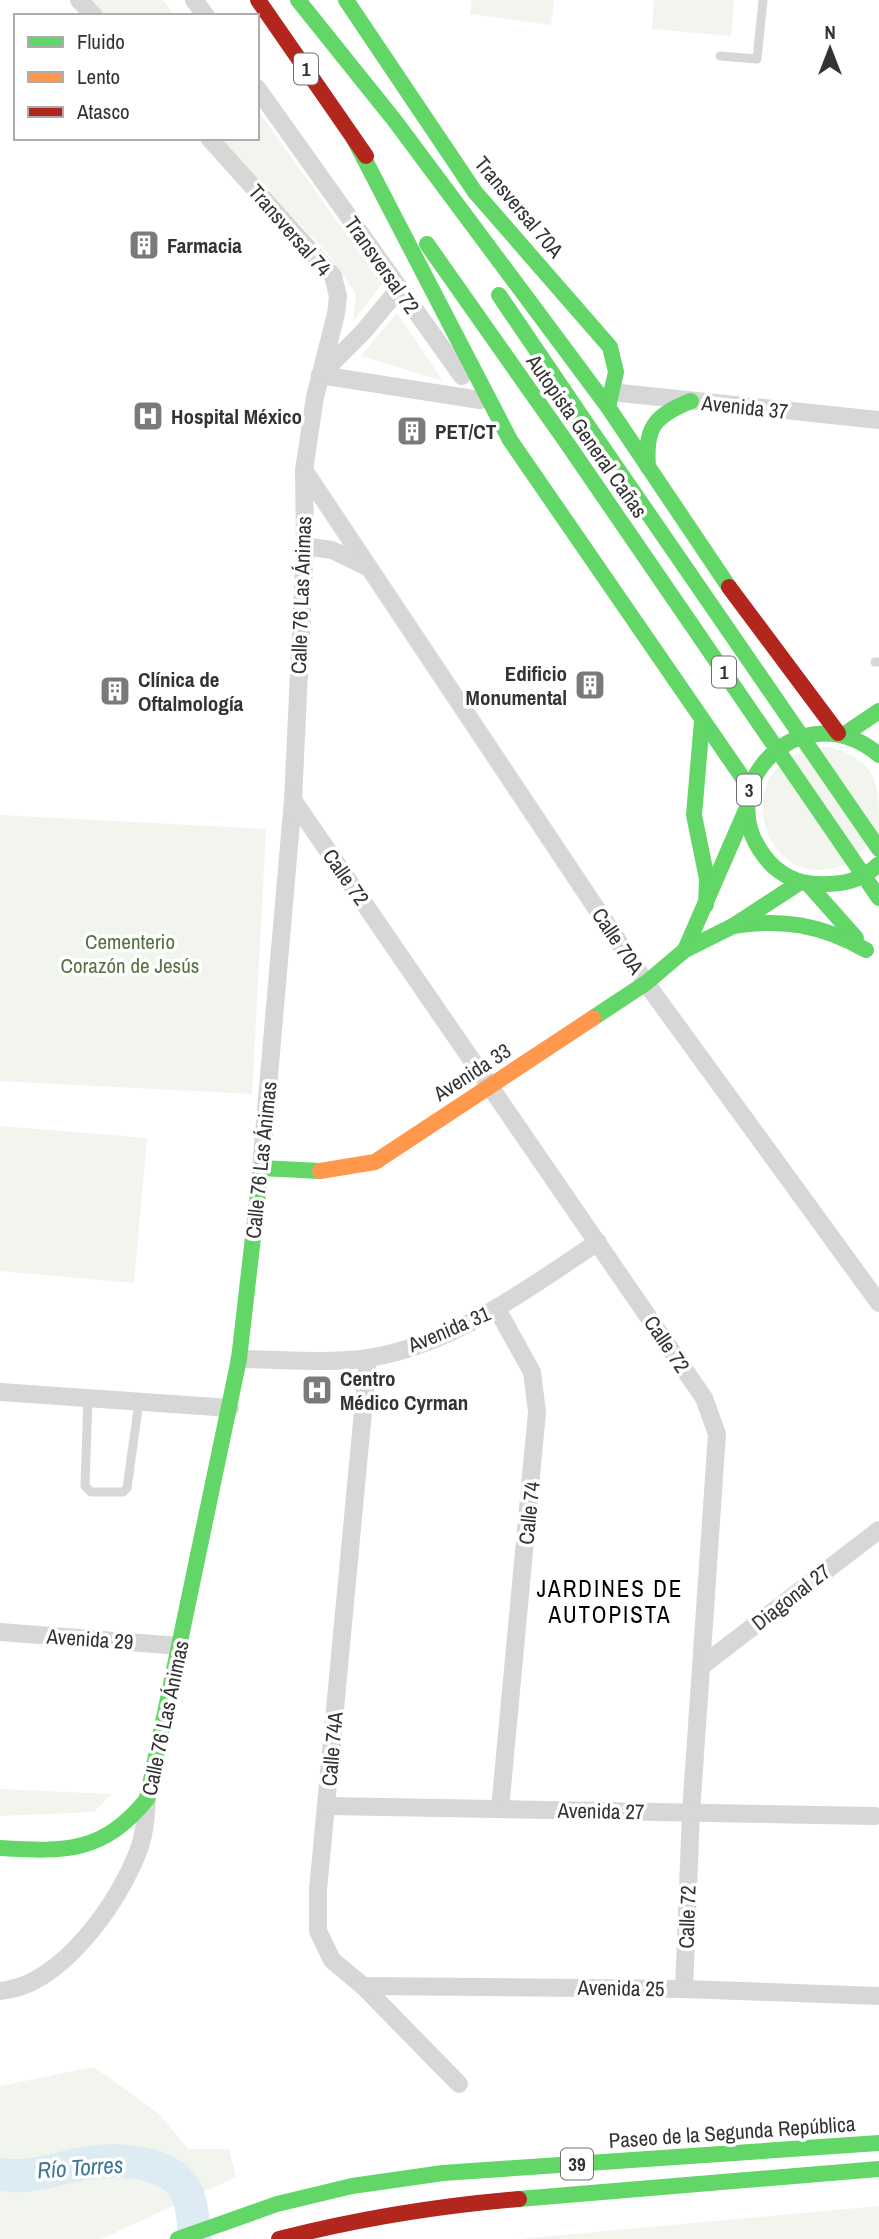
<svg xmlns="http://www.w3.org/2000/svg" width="879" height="2239" font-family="'Archivo Narrow',sans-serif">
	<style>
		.green { fill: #f1f5ed }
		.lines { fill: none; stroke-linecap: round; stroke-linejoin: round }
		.river { stroke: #ddebf3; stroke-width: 33 }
		.lane { stroke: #d7d7d7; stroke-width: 9 }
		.street { stroke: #d7d7d7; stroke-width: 18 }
		.fast { stroke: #63d668; stroke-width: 16 }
		.slow { stroke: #ff974d; stroke-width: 16 }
		.jam { stroke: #b3261e; stroke-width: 16 }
		.fast-bridge { stroke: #63d668; stroke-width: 16 }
		.labels { text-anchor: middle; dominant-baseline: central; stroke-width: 7; stroke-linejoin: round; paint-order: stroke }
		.shield { fill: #fff; stroke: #707070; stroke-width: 2 }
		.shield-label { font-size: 19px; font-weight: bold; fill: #333 }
		.street-label { font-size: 21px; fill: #333; stroke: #fff }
		.poi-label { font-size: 21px; font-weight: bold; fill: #333; stroke: #fff; text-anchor: start }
		.park-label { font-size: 21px; fill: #56703f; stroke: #fff }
		.neighbourhood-label { font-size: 23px; letter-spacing: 2px; fill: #000; stroke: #fff }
		.water-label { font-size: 23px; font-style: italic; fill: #3f7597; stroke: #fff }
	</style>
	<rect width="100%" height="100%" fill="#fff"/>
	<g class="green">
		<polygon points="89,0 163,0 175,16 104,16"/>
		<polygon points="472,0 554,0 551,25 470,14"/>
		<polygon points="654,0 734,0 731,36 652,29"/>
		<polygon points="257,109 382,284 353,322 356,294 330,256 219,138 257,138"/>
		<polygon points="397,313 443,381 361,356"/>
		<path d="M830 747C879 762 879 783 879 831 869 841 857 860 844 865 760 899 719 752 830 747Z"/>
		<polygon points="0,815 266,829 252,1094 0,1081"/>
		<polygon points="0,1126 147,1138 134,1283 0,1271"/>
		<polygon points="0,1789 112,1794 94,1812 0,1816"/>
		<polygon points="94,2067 159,2114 188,2149 229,2149 236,2177 101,2239 0,2239 0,2086"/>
		<polygon points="879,2206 879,2239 518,2239"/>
	</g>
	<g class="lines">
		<path class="river" d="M0 2174C27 2180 55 2169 81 2164 110 2158 164 2159 183 2186 193 2201 193 2222 195 2239"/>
		<g class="lane">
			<polyline points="720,56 757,59 763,0"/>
			<polyline points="875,662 879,662"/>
			<polyline points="88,1398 85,1486 91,1492 123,1492 127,1488 139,1402"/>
		</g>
		<g class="street">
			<polyline points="79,0 94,16"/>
			<polyline points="194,0 206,16"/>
			<polyline points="257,88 462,376"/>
			<polyline points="209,138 333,276 338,296 336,314 315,397 304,470 305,546 293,800 261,1168"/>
			<polyline points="320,375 480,400"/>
			<polyline points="320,375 363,332 398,290"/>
			<polyline points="611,392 879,420"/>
			<polyline points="304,470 646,983 879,1303"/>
			<polyline points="305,546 332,550 365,566"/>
			<polyline points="293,800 704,1398 717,1434 691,1813 684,1989"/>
			<polyline points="497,1309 532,1372 537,1412 500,1809"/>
			<polyline points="368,1358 318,1890 318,1931 332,1960 363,1986 459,2084"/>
			<path d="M239 1359C277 1359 333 1364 369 1358 455 1344 527 1289 598 1242"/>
			<polyline points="0,1392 230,1408"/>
			<polyline points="0,1632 180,1646"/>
			<polyline points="703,1665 879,1530"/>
			<polyline points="327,1806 875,1816"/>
			<polyline points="363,1986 684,1989 879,1996"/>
			<path d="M0 1991C61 1987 122 1899 140 1846 145 1831 146 1815 147 1799"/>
		</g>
		<g class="fast">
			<polyline points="298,0 395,121 608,407 729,587"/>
			<polyline points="346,0 475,192 610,347 616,372 608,407"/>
			<polyline points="354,139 510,440 749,787"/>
			<polyline points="427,244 569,446"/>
			<polyline points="499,295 590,429"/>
			<path d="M648 467C645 427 654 416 691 401"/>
			<polyline points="702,721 694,815 707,879 706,905"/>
			<polyline points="845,734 879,711"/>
			<path d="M879 755C802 690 703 787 769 862 781 875 798 883 815 884 841 885 860 882 879 864"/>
			<polyline points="809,885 856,938"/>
			<path d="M733 926C783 918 822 925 866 950"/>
			<polyline points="685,950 746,810"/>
			<polyline points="593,1018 646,983 685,950 733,926 799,883"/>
			<path d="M0 1848C66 1852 103 1853 147 1799L239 1359 261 1168 320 1171"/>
			<polyline points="519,2199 879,2169"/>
			<polyline points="178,2239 277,2204 352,2186 443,2173 879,2143"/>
		</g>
		<polyline class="slow" points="320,1171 375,1162 593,1018"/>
		<g class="jam">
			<polyline points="258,0 366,156"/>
			<polyline points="729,587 838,733"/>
			<path d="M279 2239C361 2218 435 2206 519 2199"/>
		</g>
		<g class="fast-bridge">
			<polyline points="590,429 879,849"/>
			<polyline points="569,446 879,898"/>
		</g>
	</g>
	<defs>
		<g id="building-square" transform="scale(1.575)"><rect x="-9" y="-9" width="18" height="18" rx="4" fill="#7a7a7a" stroke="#fff"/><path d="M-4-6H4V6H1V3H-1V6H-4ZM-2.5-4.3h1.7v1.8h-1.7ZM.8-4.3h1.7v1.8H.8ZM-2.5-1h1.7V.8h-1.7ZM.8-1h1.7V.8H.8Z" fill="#fff"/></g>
		<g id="hospital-square" transform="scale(1.575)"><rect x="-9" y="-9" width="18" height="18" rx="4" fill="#7a7a7a" stroke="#fff"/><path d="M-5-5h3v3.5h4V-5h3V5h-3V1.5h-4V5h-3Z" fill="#fff"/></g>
	</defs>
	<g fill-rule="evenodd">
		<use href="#building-square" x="144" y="245"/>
		<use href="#hospital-square" x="148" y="416"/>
		<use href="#building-square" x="412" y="431"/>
		<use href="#building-square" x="590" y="685"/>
		<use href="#building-square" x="115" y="691"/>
		<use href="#hospital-square" x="317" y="1390"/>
	</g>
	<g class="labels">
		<g class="shield">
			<rect x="294" y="53.5" width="24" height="31" rx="5"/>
			<rect x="712" y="656.5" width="24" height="31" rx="5"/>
			<rect x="737" y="774.5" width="24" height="31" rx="5"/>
			<rect x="561" y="2148.5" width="32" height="31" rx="5"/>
		</g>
		<g class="shield-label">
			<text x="306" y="69">1</text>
			<text x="724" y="672">1</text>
			<text x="749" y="790">3</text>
			<text x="577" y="2164">39</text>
		</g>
		<g class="street-label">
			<text transform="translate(519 207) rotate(50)">Transversal 70A</text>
			<text transform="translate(290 230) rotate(49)">Transversal 74</text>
			<text transform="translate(382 265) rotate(55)">Transversal 72</text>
			<text transform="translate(745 407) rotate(6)">Avenida 37</text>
			<text transform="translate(587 436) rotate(55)">Autopista General Cañas</text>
			<text transform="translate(301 595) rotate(-88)">Calle 76 Las Ánimas</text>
			<text transform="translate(346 877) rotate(55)">Calle 72</text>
			<text transform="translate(618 941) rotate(56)">Calle 70A</text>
			<text transform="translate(472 1072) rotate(-33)">Avenida 33</text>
			<text transform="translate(261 1160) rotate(-84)">Calle 76 Las Ánimas</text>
			<text transform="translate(449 1329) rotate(-23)">Avenida 31</text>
			<text transform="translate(667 1344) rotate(56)">Calle 72</text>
			<text transform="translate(529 1513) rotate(-84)">Calle 74</text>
			<text transform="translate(791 1597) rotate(-38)">Diagonal 27</text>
			<text transform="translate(90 1639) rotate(4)">Avenida 29</text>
			<text transform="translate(165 1718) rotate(-78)">Calle 76 Las Ánimas</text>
			<text transform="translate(332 1749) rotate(-85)">Calle 74A</text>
			<text transform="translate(601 1811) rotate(1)">Avenida 27</text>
			<text transform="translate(687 1917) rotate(-88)">Calle 72</text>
			<text transform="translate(621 1988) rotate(1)">Avenida 25</text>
			<text transform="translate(732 2132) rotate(-4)">Paseo de la Segunda República</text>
		</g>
		<g class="poi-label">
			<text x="167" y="245">Farmacia</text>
			<text x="171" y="416">Hospital México</text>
			<text x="435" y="431">PET/CT</text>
			<text x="567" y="673" text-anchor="end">Edificio<tspan x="567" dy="24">Monumental</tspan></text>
			<text x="138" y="679">Clínica de<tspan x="138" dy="24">Oftalmología</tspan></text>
			<text x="340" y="1378">Centro<tspan x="340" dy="24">Médico Cyrman</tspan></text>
		</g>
		<g class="park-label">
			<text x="130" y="941">Cementerio<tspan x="130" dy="24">Corazón de Jesús</tspan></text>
		</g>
		<g class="neighbourhood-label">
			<text x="610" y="1588">JARDINES DE<tspan x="610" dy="26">AUTOPISTA</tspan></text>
		</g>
		<g class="water-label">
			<text transform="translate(80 2167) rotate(-4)">Río Torres</text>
		</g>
	</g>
	<rect x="14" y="14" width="245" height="126" fill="#ffffff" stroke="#adadad" stroke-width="2"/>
	<rect x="28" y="37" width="35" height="10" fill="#63d668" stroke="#adadad" stroke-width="2"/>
	<text x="77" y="49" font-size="21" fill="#333333">Fluido</text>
	<rect x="28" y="72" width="35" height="10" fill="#ff974d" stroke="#adadad" stroke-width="2"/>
	<text x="77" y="84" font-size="21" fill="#333333">Lento</text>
	<rect x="28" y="107" width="35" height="10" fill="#b3261e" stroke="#adadad" stroke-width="2"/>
	<text x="77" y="119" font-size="21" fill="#333333">Atasco</text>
	<g transform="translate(830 49)" stroke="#ffffff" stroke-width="5" paint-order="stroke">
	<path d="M0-5L12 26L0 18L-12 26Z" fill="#333333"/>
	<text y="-10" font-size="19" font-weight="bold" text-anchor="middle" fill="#333333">N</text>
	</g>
</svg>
